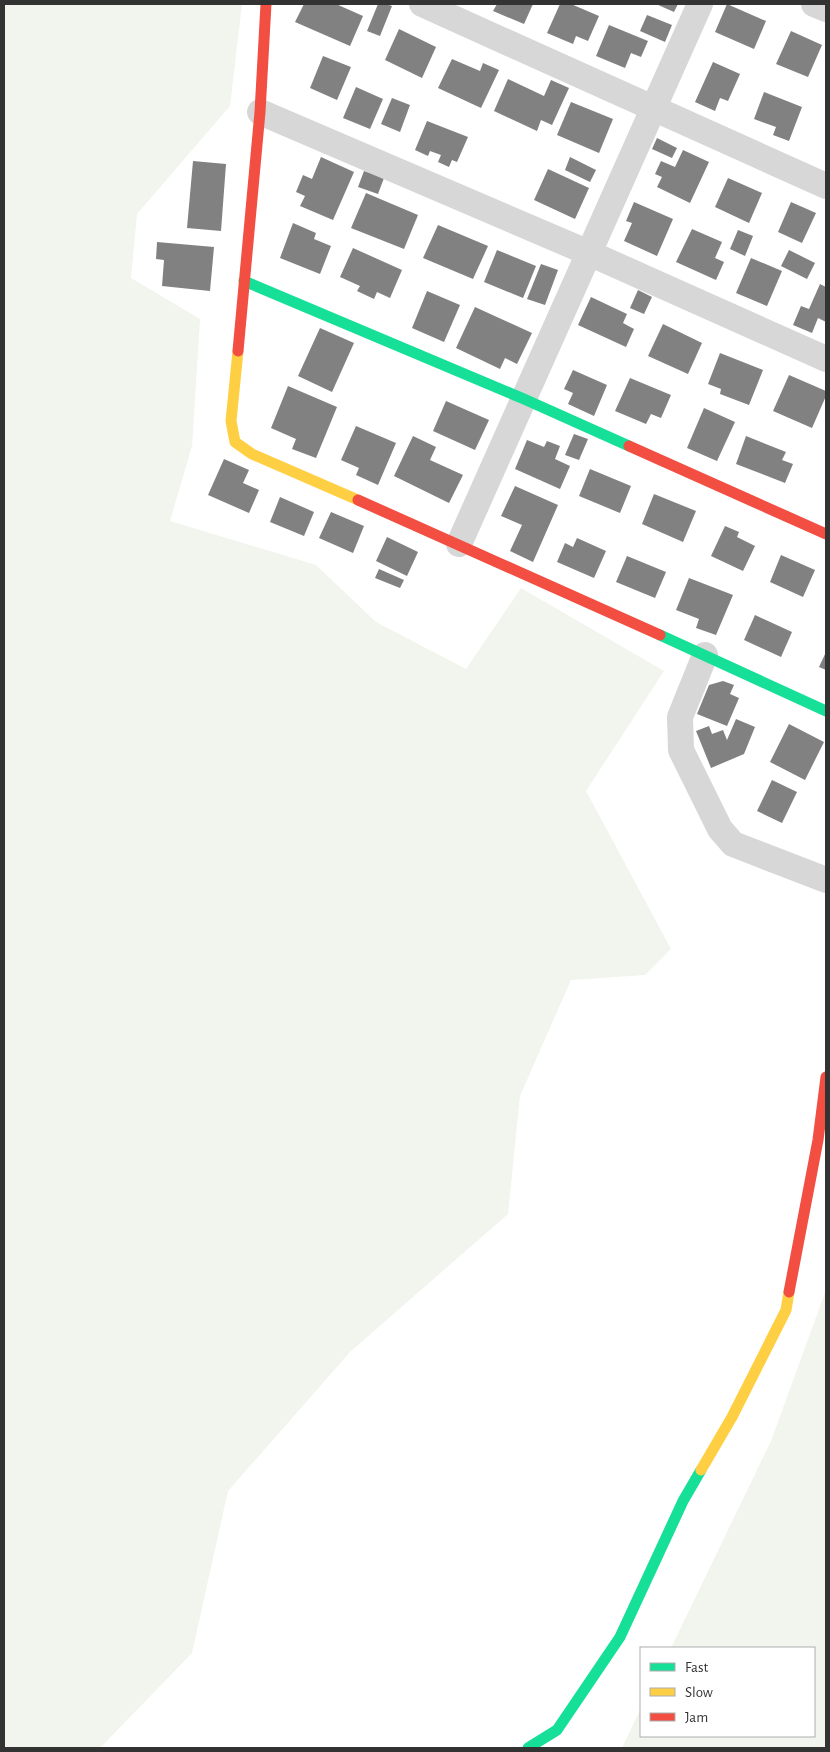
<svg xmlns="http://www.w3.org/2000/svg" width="830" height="1752" font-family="'Alegreya Sans',sans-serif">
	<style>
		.green { fill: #f1f5ed }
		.building { fill: #818181 }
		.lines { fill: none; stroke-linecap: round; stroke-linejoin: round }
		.street { stroke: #d7d7d7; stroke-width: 26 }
		.fast { stroke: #16e098; stroke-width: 11 }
		.slow { stroke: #ffcf43; stroke-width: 11 }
		.jam { stroke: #f24e42; stroke-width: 11 }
	</style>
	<rect width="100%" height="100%" fill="#fff"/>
	<g class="green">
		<polygon points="4,4 242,4 230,106 137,214 131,278 200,319 192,446 170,521 316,565 376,622 466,669 521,588 664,671 586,791 671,949 645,975 571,980 520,1096 508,1214 350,1352 228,1491 192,1653 100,1748 4,1748"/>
		<polygon points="826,1290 826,1748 622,1748 641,1708 641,1736 814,1736 814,1648 671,1648 771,1441"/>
	</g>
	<g class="building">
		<polygon points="304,4 336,4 363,16 350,46 295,22"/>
		<polygon points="378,4 386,4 392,6 380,36 367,31"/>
		<polygon points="497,4 533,4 524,24 493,11"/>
		<polygon points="560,4 571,4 599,16 588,41 576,36 573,44 547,33"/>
		<polygon points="656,4 678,4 674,12"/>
		<polygon points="727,4 766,21 754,49 715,32"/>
		<polygon points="647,15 672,25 665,42 640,31"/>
		<polygon points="609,25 648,41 641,57 631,53 625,68 596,56"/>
		<polygon points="399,29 436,47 422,78 385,60"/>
		<polygon points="791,31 822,45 808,77 776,64"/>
		<polygon points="323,56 351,67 337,100 310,88"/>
		<polygon points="452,59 480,71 483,63 499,70 481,108 438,88"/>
		<polygon points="713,62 740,74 728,101 720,98 715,111 695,102"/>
		<polygon points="508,79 544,96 551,80 569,88 552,125 541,120 537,131 494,111"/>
		<polygon points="356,87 383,99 370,129 343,118"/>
		<polygon points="764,92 802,107 789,141 773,135 776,127 754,119"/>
		<polygon points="392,98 410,105 400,132 381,124"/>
		<polygon points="571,102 613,119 599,153 557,135"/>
		<polygon points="427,121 468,137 457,162 452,160 449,167 438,162 441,155 430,151 428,156 415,150"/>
		<polygon points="657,138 677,148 672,158 652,149"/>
		<polygon points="683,150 709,162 690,203 657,187 662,177 655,174 661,161 675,167"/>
		<polygon points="321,157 354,172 333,220 300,206 305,196 296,192 303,175 312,179"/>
		<polygon points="570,157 596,170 590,182 565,170"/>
		<polygon points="193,161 226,164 221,231 187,228"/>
		<polygon points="548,169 589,188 575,219 534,200"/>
		<polygon points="364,171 384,178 378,194 358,187"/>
		<polygon points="728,178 762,193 749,223 715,207"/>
		<polygon points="366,193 418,215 404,249 351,228"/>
		<polygon points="634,202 673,219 657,256 624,241 632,223 626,221"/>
		<polygon points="791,202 816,213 802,243 778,232"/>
		<polygon points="293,223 316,233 314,239 331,246 320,274 280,258"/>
		<polygon points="438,225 488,246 473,279 423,258"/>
		<polygon points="692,229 722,242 715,258 724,262 716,280 676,262"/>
		<polygon points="738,230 753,236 745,256 730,249"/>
		<polygon points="157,242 214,247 210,291 162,286 164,260 156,259"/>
		<polygon points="353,248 402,270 390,298 377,292 374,299 357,291 360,286 340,277"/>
		<polygon points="497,250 536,266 523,298 484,282"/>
		<polygon points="789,250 815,263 807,279 781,266"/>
		<polygon points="751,258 782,271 767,306 736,293"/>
		<polygon points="541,264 558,270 545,305 527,299"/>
		<polygon points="820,284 826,287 826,322 818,318 812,333 793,325 801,306 809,309"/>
		<polygon points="638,290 652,297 644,314 630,308"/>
		<polygon points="427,291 460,305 444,342 412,328"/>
		<polygon points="591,297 627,314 623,323 634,329 626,347 578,325"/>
		<polygon points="475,307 532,333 517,364 505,358 500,369 456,348"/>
		<polygon points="663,324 702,343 688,374 648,356"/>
		<polygon points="320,328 354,343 332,392 298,376"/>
		<polygon points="720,353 763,370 749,405 720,394 721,389 708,384"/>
		<polygon points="573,370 607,385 594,416 568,404 573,393 564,389"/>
		<polygon points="789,375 826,391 826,396 812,428 773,411"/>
		<polygon points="630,378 671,395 661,418 651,414 646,424 615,411"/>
		<polygon points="288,386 337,407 316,458 292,449 296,439 271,428"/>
		<polygon points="446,401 489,420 475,450 433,431"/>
		<polygon points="704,408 735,422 717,461 687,448"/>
		<polygon points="356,426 396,443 378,485 356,475 359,468 341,460"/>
		<polygon points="574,434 588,439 579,460 565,455"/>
		<polygon points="413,436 436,447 430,460 463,475 449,503 394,476"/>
		<polygon points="746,436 786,452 782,460 793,464 785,483 736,464"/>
		<polygon points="527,440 544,447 547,441 560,446 555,459 570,466 560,489 515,469"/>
		<polygon points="224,459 249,470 243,483 259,490 249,513 208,495"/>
		<polygon points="590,469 631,486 620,513 579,496"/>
		<polygon points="515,486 558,505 533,562 510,551 522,525 501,516"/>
		<polygon points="654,494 696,511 683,542 642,524"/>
		<polygon points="280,497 314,512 304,536 270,522"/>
		<polygon points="331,512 364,526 353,553 319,538"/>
		<polygon points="725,526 739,532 737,537 755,546 743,571 711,556"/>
		<polygon points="387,537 418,552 407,576 376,561"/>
		<polygon points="577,538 606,551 594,578 557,562 565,543 573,547"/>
		<polygon points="781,555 815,570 803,597 770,582"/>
		<polygon points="627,556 666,572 655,598 616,582"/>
		<polygon points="379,569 404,580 400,588 375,578"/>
		<polygon points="689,578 733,595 716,635 696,628 699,619 676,610"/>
		<polygon points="755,615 792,632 781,657 744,640"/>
		<polygon points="826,652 826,670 819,667"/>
		<polygon points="723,681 734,685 730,694 739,698 727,726 697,714 709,685"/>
		<polygon points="736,719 755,727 744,754 711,768 696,731 709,726 712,734 723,730 727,740"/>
		<polygon points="789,724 824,742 805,780 770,762"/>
		<polygon points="772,780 797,792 782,823 757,811"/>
	</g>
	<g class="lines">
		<g class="street">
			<polyline points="422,4 826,186"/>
			<polyline points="814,4 826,9"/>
			<polyline points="260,112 589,253 826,359"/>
			<polyline points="459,544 700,4"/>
			<polyline points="705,655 680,717 681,750 720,829 733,844 826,880"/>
		</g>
		<g class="fast">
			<polyline points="244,281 524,399 629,446"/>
			<polyline points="660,635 826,711"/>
			<polyline points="528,1748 557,1730 620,1637 683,1501 701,1470"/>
		</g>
		<g class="slow">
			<polyline points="238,351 231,421 235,442 252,454 358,500"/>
			<polyline points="701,1470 732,1417 786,1310 789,1292"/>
		</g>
		<g class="jam">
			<polyline points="238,351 260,112 266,4"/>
			<polyline points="629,446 826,534"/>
			<polyline points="358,500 660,635"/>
			<polyline points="789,1292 818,1140 826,1077"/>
		</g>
	</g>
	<rect width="830" height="1752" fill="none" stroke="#333333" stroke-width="10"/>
	<rect x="640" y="1647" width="175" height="90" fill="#ffffff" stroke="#adadad"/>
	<rect x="650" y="1663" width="25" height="8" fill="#16e098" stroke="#adadad"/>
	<text x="685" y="1672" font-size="15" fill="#333333">Fast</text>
	<rect x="650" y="1688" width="25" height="8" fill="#ffcf43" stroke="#adadad"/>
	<text x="685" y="1697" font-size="15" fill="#333333">Slow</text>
	<rect x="650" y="1713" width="25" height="8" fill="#f24e42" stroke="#adadad"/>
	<text x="685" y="1722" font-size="15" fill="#333333">Jam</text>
</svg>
